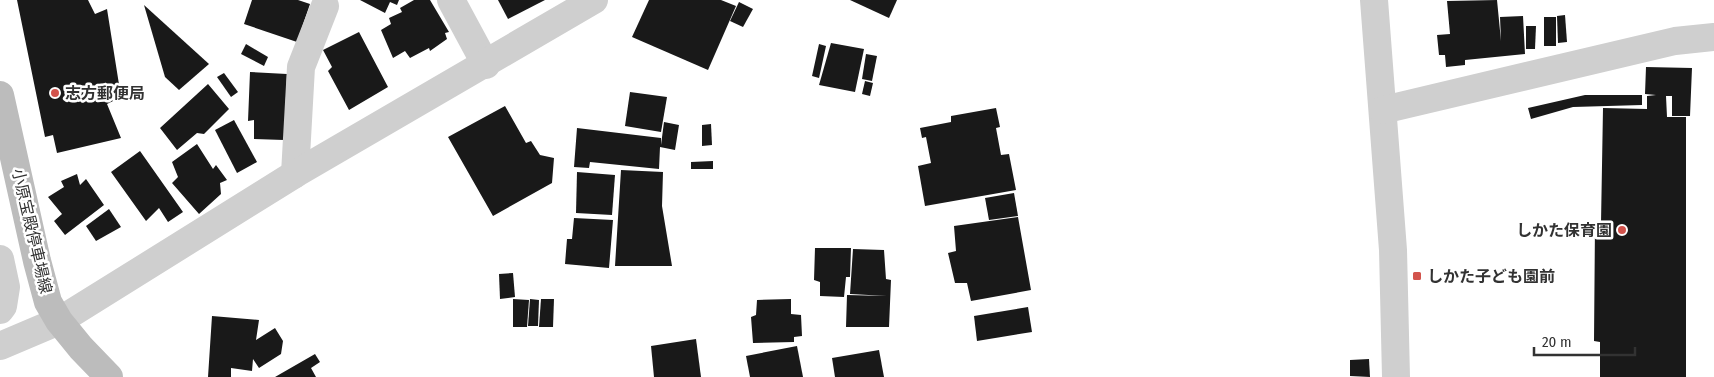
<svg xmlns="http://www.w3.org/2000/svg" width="1714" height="377" font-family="'Fira Sans Condensed','Noto Sans JP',sans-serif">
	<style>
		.building { fill: #191919 }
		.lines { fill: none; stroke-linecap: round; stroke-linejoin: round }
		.minor { stroke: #cfcfcf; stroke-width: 28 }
		.secondary { stroke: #bcbcbc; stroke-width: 28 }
		.poi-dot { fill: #d2534c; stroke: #fff; stroke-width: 2 }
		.labels { text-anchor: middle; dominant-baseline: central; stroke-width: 5; stroke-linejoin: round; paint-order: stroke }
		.poi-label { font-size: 16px; font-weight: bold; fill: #323232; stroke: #fff; text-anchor: start }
		.street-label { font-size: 16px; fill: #323232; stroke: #fff }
	</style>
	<rect width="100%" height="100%" fill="#fff"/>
	<g class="building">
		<polygon points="17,0 88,0 95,14 107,9 121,97 107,104 121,138 57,153 53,135 45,137"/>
		<polygon points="252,0 298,0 310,4 297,42 244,24"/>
		<polygon points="360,0 399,0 397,5 390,2 385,13"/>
		<polygon points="414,0 430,0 449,32 445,33 447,39 430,51 429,48 410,58 405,51 393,58 381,30 391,24 389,18 402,12 400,8"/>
		<polygon points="498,0 545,0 508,19"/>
		<polygon points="649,0 721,0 736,6 708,70 632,37"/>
		<polygon points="850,0 897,0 889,18"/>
		<polygon points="1497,0 1501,41 1500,17 1523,16 1525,54 1465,60 1465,65 1446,67 1445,55 1439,55 1437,35 1450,34 1447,1"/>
		<polygon points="739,2 753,9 743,27 730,21"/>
		<polygon points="144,5 209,64 179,90 165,77"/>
		<polygon points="1565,15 1567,42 1558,43 1557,16"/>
		<rect x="1544" y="17" width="12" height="29"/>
		<polygon points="1526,26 1536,26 1535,49 1526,49"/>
		<polygon points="359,32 388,87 349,110 328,71 332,67 323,50"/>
		<polygon points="831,43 864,49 855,92 819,85"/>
		<polygon points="246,44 268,57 264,66 241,54"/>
		<polygon points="819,44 826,46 819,78 812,76"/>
		<polygon points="866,54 877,56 872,81 862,79"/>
		<polygon points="1646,67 1692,68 1690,116 1672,116 1672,96 1666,96 1667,117 1686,117 1686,377 1600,377 1600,342 1594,341 1595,224 1601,223 1603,108 1647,109 1647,96 1656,95 1645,94"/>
		<polygon points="250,72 287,74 284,140 254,139 254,120 248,121"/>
		<polygon points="224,73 238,92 231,97 217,77"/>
		<polygon points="865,81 873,83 870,96 862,94"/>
		<polygon points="208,84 229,109 204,134 197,133 177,150 160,128"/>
		<polygon points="630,92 667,97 661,132 625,126"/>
		<polygon points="1585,95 1642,95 1642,105 1573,107 1531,119 1528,108"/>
		<polygon points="505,106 526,143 531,141 540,155 554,158 552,183 493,216 448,137"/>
		<polygon points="996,108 1000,127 996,128 1001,155 1009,154 1016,190 925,206 918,166 931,163 926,137 922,138 920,128 951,122 951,116"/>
		<polygon points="234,120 257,162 237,173 215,130"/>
		<polygon points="664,122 679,125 675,150 660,147 659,169 590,162 589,168 574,167 577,128 661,138 661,145"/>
		<polygon points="711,124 712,145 702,146 702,125"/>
		<polygon points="197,144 213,169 216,165 227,180 220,183 221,194 199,214 172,183 178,177 172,162"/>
		<polygon points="140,151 183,212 168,222 159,208 146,221 111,172"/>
		<polygon points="713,161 713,169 691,169 691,162"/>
		<polygon points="621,170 663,172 662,206 672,266 615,266"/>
		<polygon points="577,172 615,175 612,215 576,213"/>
		<polygon points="77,174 80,185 86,179 104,205 65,235 54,221 62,214 48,197 64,187 61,181"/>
		<polygon points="1014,193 1018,216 989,220 985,198"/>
		<polygon points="109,209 121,227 96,241 86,226"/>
		<polygon points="1018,217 1031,290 971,301 967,283 955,283 948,253 956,251 954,226"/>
		<polygon points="574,218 613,220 609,268 565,264 567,239 572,239"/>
		<polygon points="815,248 851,248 850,277 846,277 844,297 820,296 820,282 814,280"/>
		<polygon points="853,249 884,250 886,279 891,280 889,327 846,327 847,295 887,296 850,294"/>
		<polygon points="513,273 515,297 500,299 499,274"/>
		<polygon points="513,299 529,300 527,327 513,327"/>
		<polygon points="530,299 539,300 538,326 528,326"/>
		<polygon points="541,299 554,299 553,327 539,327"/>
		<polygon points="791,299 791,314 801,315 802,336 794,337 794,342 753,343 751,317 756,315 757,300"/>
		<polygon points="1028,307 1032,332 977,341 974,316"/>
		<polygon points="212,316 259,320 256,340 275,328 283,341 281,354 259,368 253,359 252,371 231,368 231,377 208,377"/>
		<polygon points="696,339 701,377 654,377 651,346"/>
		<polygon points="797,346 803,377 750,377 746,356"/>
		<polygon points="879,350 884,377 835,377 832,358"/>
		<polygon points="315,354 320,362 311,368 316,377 275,377"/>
		<polygon points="1369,359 1370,377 1350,376 1350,360"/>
	</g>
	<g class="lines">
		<g class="minor">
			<polyline points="451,0 486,65"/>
			<polyline points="1374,0 1393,250 1396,377"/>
			<polyline points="1383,110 1675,41 1714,37"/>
			<polyline points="295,174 301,67 325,6"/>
			<polyline points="0,259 6,287 3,306 0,310"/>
			<polyline points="0,346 59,321 295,174 594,0"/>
		</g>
		<polyline class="secondary" points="0,95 37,261 48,302 59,321 81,348 109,377"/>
	</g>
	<g class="poi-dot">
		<circle cx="55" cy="93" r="5"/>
		<circle cx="1622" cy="230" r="5"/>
		<rect x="1412" y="271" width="10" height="10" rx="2.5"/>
	</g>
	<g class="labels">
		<g class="poi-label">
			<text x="65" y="93">志方郵便局</text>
			<text x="1612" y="230" text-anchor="end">しかた保育園</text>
			<text x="1427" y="276">しかた子ども園前</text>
		</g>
		<g class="street-label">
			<text transform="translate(32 231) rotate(77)">小原宝殿停車場線</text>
		</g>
	</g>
	<path d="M1534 347v8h101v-8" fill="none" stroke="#323232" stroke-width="2.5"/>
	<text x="1542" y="347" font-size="15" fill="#323232" stroke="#ffffff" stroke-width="4" paint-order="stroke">20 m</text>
</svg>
